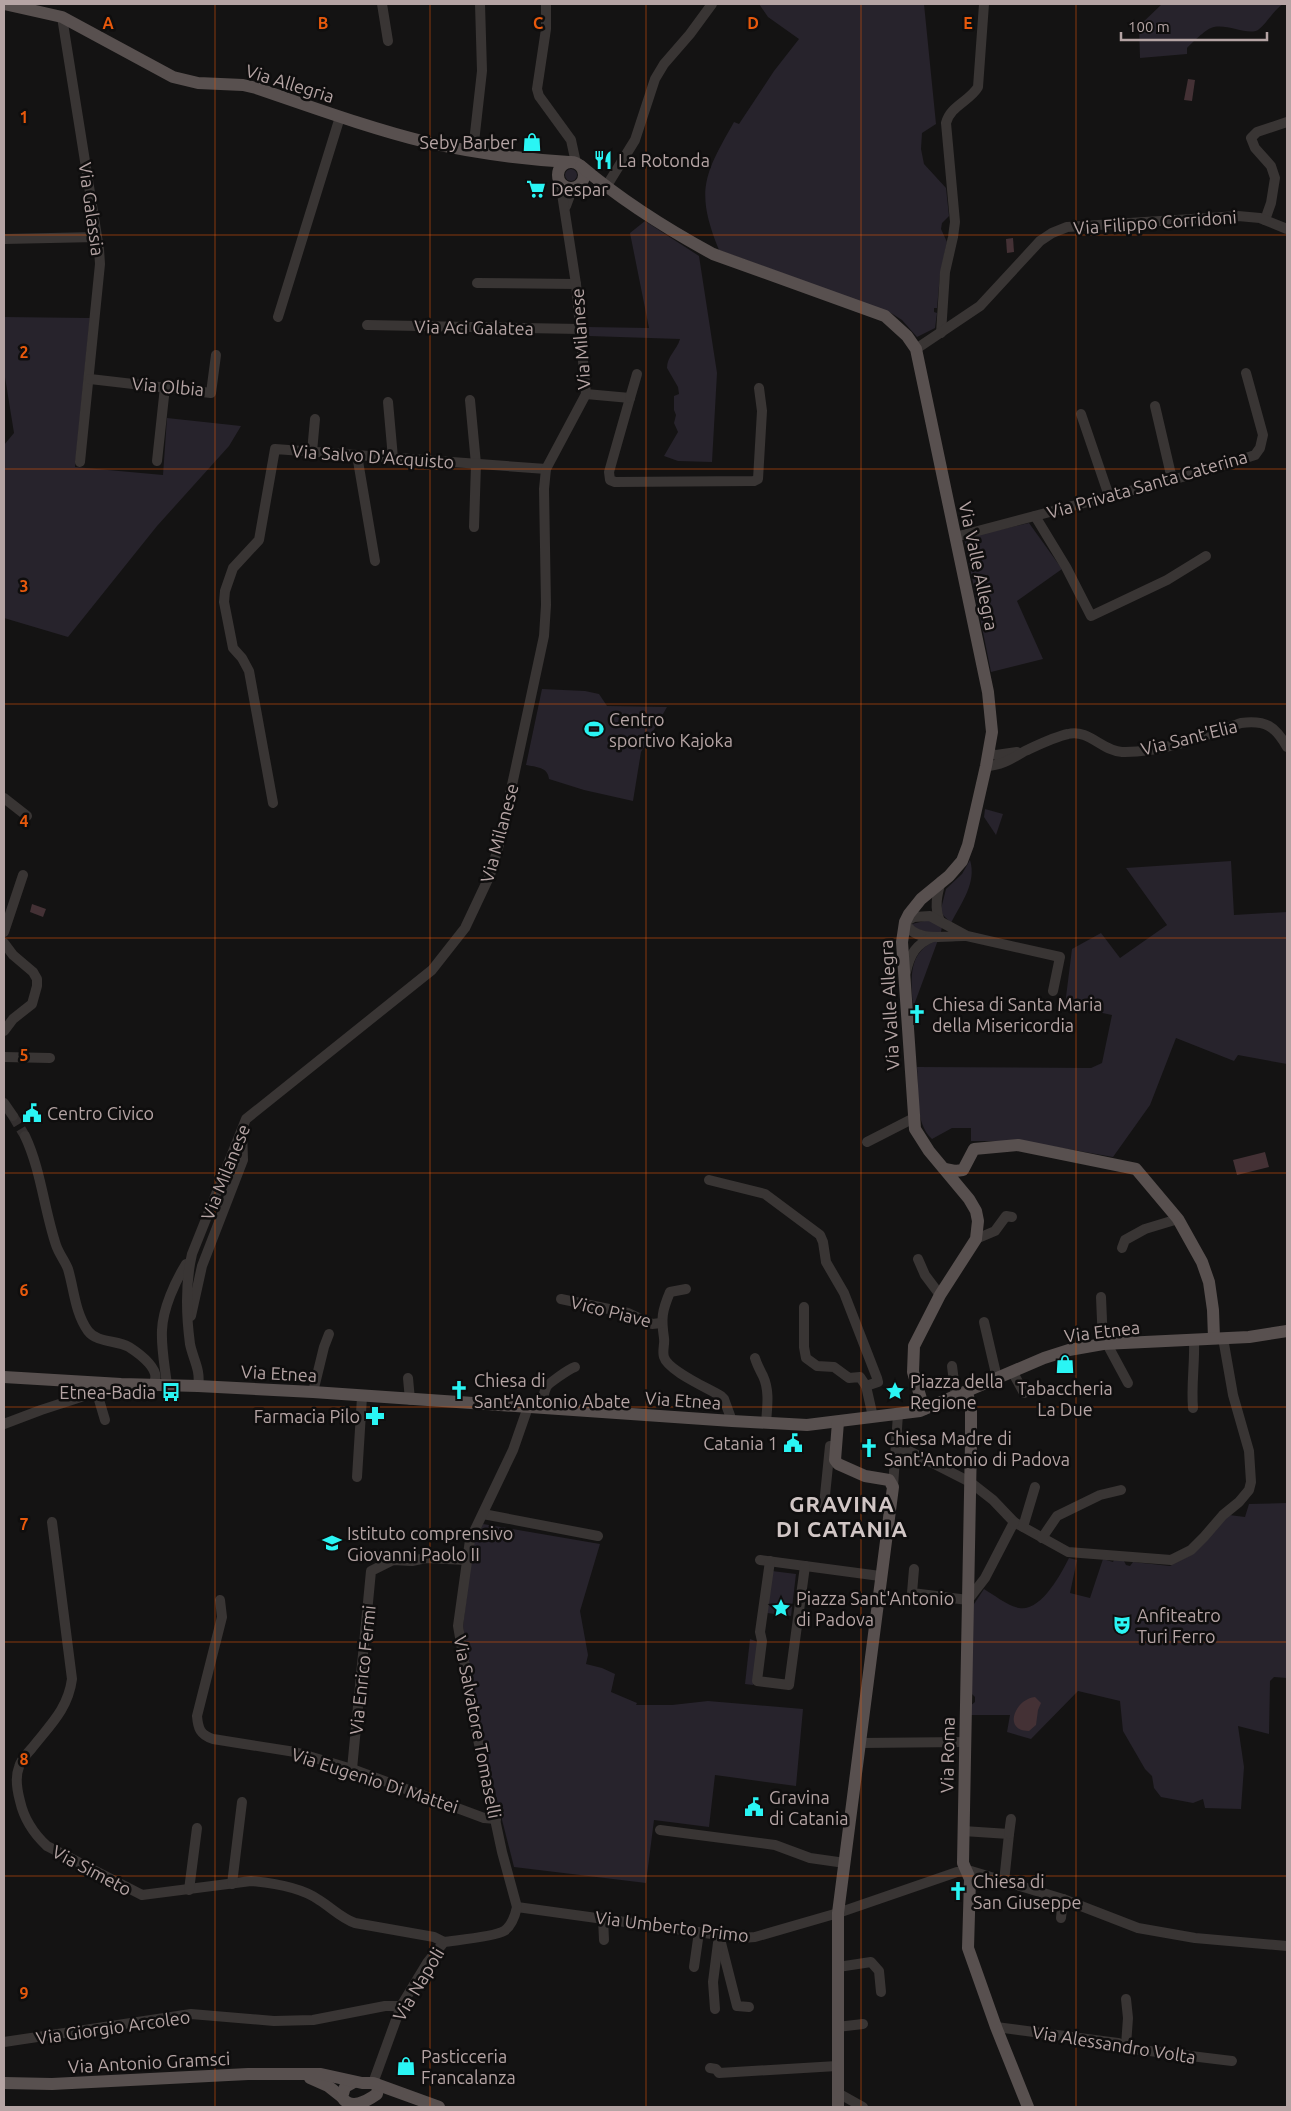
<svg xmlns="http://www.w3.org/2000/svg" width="1291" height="2111" font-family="Ubuntu,sans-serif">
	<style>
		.green { fill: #27232c }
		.water { fill: #443135 }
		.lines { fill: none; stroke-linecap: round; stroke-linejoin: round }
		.minor-tunnel { stroke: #343030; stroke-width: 10; stroke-dasharray: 10 5; stroke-linecap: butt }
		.minor { stroke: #393534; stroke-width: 10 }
		.major { stroke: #58504f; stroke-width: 12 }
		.grid { fill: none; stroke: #e8590c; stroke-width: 1; stroke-opacity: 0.55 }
		.labels { text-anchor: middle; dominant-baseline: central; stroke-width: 5; stroke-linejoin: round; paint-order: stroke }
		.street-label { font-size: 18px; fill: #b5a4a4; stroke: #0f0e0e }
		.poi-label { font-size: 18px; fill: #b5a4a4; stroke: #0f0e0e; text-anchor: start }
		.district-label { font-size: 22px; font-weight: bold; letter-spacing: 1px; fill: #d1c6c5; stroke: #0f0e0e }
		.grid-label { font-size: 16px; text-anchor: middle; font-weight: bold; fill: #e8590c; stroke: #0f0e0e; stroke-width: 5; stroke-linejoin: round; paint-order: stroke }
	</style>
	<rect width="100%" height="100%" fill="#141313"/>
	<g class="green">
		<path d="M759 4H924L936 124 922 133 921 149 924 164 946 188 949 216 942 223 941 229 947 242 940 275 937 308H934V312L937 313 935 328 917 337 902 320 891 313 719 250C695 191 704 175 734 122L739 124 774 71 799 39 768 17Z"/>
		<path d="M1162 4H1283C1273 11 1267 23 1258 30 1247 36 1225 22 1211 28 1205 30 1192 43 1187 48V54L1140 58 1139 26Z"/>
		<circle cx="571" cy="175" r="6"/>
		<path d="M645 221 699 256 717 373 712 462 678 461 664 456 678 432 674 423 676 415 674 410V396L679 394 678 387 667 368C667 356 677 350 680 339L589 336 587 327 649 328 630 233Z"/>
		<polygon points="4,317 90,318 75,467 163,475 167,418 241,426 229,446 157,526 68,637 4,618 4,445 14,433 4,371"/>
		<polygon points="1029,523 1062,569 1017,601 1043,659 991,672 964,538"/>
		<path d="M542 689 585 691 599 694 607 706 667 707 641 752 633 801 584 790 549 779C548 767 536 767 526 765Z"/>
		<polygon points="985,809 1003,814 996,835 984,817"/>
		<path d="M970 860C977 883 961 903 951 923L943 915 941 909 946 889 962 874Z"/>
		<path d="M1231 861 1234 915 1287 912V1064L1238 1055 1234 1061 1176 1038 1150 1105 1113 1157 1022 1141H971V1128H952L932 1139C914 1123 919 1089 917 1067L1091 1068 1102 1063 1112 1015 1065 1005 1072 949 1101 933 1120 958 1167 925 1126 868Z"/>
		<polygon points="928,920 942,927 941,932 927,932 912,927 912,924"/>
		<path d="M938 940 914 1005 913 1006C911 979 907 951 938 940Z"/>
		<path d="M1287 1503V1678L1274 1677 1270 1681 1269 1734 1238 1726 1244 1767 1241 1809 1205 1808 1203 1799 1193 1803 1161 1797 1154 1788 1152 1776 1145 1769 1123 1731 1120 1701 1078 1691 1031 1739 1007 1732 1010 1715H970V1706L975 1702V1697L971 1693 972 1607 984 1589C994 1595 1008 1606 1019 1608 1041 1612 1061 1574 1069 1558L1077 1560 1070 1593 1090 1598 1103 1559 1113 1562 1114 1560 1124 1561 1126 1565 1130 1566 1133 1562 1170 1566 1193 1554 1229 1515 1245 1517 1249 1504Z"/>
		<polygon points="483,1524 600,1544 580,1611 588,1655 586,1664 602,1668 615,1674 611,1692 637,1703 636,1705 672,1705 708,1701 803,1709 796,1786 715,1775 709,1827 654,1820 646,1883 514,1867 479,1729 463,1626 473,1544"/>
		<polygon points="772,1571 796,1574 791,1616 767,1613"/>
		<polygon points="750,1639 758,1642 753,1685 745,1684"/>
	</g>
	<g class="water">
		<polygon points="1188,79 1195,80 1192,101 1184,100"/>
		<polygon points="1013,238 1014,252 1007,253 1006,239"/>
		<polygon points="32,904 46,909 43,917 30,912"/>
		<polygon points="1265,1152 1269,1167 1237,1175 1233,1160"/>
		<path d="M1035 1697 1041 1703 1038 1710 1036 1725 1029 1731C1002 1731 1015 1699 1035 1697Z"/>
	</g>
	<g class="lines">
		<polyline class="minor-tunnel" points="13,1116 25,1136"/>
		<g class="minor">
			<polyline points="382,4 388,41"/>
			<polyline points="546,4 546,29 537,89 539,96 571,140 576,163"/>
			<polyline points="62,17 99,249 100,264 80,462"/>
			<polyline points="473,151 482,71 480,4"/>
			<polyline points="606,187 635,140 655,79 664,64 690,34 712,4"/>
			<polyline points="566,206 573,187"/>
			<polyline points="1265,220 1271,203 1275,178 1271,166 1255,148 1251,138 1257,132 1287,122"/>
			<polyline points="4,239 97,237"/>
			<polyline points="477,283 576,284"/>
			<polyline points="278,317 340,117"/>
			<polyline points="367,325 581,329"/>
			<path d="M941 333 945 272 953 237 955 222 946 123C950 106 970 101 978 87L984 4"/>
			<polyline points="916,349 980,306 1040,241 1052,233 1067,227 1238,216 1260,218 1287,229"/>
			<polyline points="90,379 211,393 216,355"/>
			<polyline points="586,394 630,398 609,472 610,480 615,482 754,481 758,479 762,411 759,388"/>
			<polyline points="630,398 637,374"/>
			<polyline points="470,400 476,464 474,527"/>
			<polyline points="388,402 393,458"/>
			<polyline points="1155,406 1172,479"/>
			<polyline points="1081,414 1109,496"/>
			<polyline points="312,452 315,419"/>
			<polyline points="357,455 375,561"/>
			<polyline points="157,461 165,387"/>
			<polyline points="1035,516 1066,567 1091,616 1167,580 1206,556"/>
			<polyline points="955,537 1209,470 1255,455 1260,448 1263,435 1246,373"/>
			<polyline points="989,753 996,755 1017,752"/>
			<path d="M986 766C1001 766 1013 758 1025 751 1038 745 1054 737 1068 734 1089 729 1102 751 1122 752 1162 753 1204 736 1241 723 1266 720 1275 726 1287 747"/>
			<polyline points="4,798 27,816"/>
			<polyline points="273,803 249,671 242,658 233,648 224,602 225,591 233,568 259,540 275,449 546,469"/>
			<path d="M940 921C934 908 937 895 941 881"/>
			<polyline points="4,932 23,875"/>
			<path d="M967 936C948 935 914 944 905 922L914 917 930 916 967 936 1060 957 1053 991"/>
			<polyline points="4,943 13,955 33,972 37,979 37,986 32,1004 13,1019 4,1031"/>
			<path d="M906 972C910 954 916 944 933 937"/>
			<polyline points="4,1057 50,1058"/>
			<polyline points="4,1103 13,1116"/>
			<path d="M25 1136C41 1170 44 1209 56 1245 59 1254 65 1261 68 1269 74 1289 75 1313 88 1331 97 1343 117 1340 129 1347 140 1354 163 1371 153 1384"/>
			<polyline points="867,1142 914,1118"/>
			<polyline points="709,1180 765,1194 820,1235 823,1242 826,1262 844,1293 877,1378 878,1382 866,1386"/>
			<polyline points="976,1239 995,1231 1006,1216 1012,1217"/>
			<polyline points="1122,1248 1125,1240 1145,1229 1178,1219"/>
			<polyline points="918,1259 925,1275 940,1295"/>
			<path d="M686 1289 670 1292C662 1311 661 1318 664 1338 665 1344 662 1351 664 1357 668 1371 708 1388 721 1396L724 1399 732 1421"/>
			<polyline points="1101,1297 1103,1344"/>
			<polyline points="561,1299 628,1313 652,1324 661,1323"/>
			<polyline points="804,1307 804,1347 806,1358 817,1366 834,1367 849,1378 860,1377 866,1386 873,1417"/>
			<polyline points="191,1316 202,1266 243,1160 242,1130"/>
			<polyline points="984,1322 997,1378"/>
			<polyline points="1107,1344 1128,1383"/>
			<path d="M755 1358C757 1365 760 1370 763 1376 770 1391 767 1408 766 1423"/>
			<polyline points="952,1366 956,1397"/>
			<polyline points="1012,1371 1024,1393"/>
			<polyline points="408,1378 410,1400"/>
			<path d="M167 1385C165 1367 161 1348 162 1330 163 1308 175 1282 186 1264"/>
			<path d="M198 1386C201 1370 193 1359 190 1344 186 1314 185 1284 192 1254L246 1119 432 970 465 928 490 875 500 841 544 636 546 605 544 489 546 469 586 394 576 284 560 181"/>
			<polyline points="313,1392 324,1347 329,1334"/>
			<polyline points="97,1393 105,1420"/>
			<path d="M541 1408C543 1402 543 1394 546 1388 547 1384 569 1369 575 1367"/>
			<path d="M1193 1408C1191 1385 1195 1363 1194 1340"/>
			<polyline points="4,1424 41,1410 121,1384"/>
			<polyline points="896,1446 911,1452 970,1482 993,1500 1014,1522 1068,1552 1171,1560 1191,1550 1204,1537 1223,1515 1239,1502 1249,1490 1251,1482 1249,1451 1233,1395 1223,1338"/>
			<polyline points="357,1477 362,1397"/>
			<polyline points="893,1487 898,1414"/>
			<polyline points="824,1505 830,1446"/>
			<polyline points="483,1514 598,1536"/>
			<path d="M52 1522 72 1679C68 1709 50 1725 32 1748 27 1754 21 1759 19 1767 15 1777 17 1790 20 1801 24 1819 34 1834 47 1846L142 1895 251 1881C273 1883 301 1887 319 1900 332 1908 341 1918 355 1923L434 1937 444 1942"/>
			<polyline points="1023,1527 1035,1487"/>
			<polyline points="1042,1538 1057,1516 1100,1495 1121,1490"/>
			<polyline points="760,1560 880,1576"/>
			<polyline points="770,1561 760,1632 762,1641 757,1681 789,1685 805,1566"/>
			<polyline points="914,1569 912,1593 968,1600 985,1578 1014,1522"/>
			<path d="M220 1600 222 1617 197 1716C198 1728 200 1735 213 1739L295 1752 352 1769 484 1818 496 1819"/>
			<polyline points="860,1743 965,1742"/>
			<polyline points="352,1769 371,1571 393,1560 412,1561 426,1558 466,1560"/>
			<polyline points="660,1830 775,1845 810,1858 845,1863"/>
			<polyline points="963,1831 1009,1834 1004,1882"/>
			<polyline points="1009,1834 1011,1819"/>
			<polyline points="232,1884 242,1802"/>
			<polyline points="189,1890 197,1828"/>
			<polyline points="517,1907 741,1938 755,1937 838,1913 957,1872 971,1871 1063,1899 1138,1928 1195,1938 1287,1946"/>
			<polyline points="603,1918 604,1940"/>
			<polyline points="1061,1918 1063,1899"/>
			<polyline points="719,1935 737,2006 749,2007"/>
			<polyline points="694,1967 699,1932"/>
			<polyline points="838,1967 871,1962 879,1971 881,1992"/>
			<polyline points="715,2009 713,1982 718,1943"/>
			<polyline points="837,2027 863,2024"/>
			<polyline points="996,2027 1118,2043 1133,2049 1232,2061"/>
			<polyline points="4,2042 191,2014 274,2021 313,2020 385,2006 401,2006"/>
			<polyline points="1126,2045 1128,2018 1126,1999"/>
			<polyline points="710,2068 716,2069 719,2073 837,2066"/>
			<path d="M373 2083 401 2006 427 1963 444 1942C457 1940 494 1937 504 1931 512 1926 515 1916 517 1907L502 1852 476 1730 458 1626 470 1540 513 1450 528 1407"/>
			<polyline points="838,2093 863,2107"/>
		</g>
		<g class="major">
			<path d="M4 4 62 17 173 77 198 83 243 85 256 88C312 107 369 128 426 142 473 153 522 159 569 162"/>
			<circle cx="571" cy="175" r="13"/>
			<path d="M581 166C621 200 667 229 713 254L885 316 907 336 916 349 988 692 992 732 986 766 968 845 962 861 949 876 921 899 909 914 905 922 902 942 915 1129 929 1151 969 1199 976 1211 978 1221 976 1239 940 1295 914 1346 913 1372 924 1409"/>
			<polyline points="945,1169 955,1171 963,1170 974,1149 1018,1145 1136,1169 1178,1219 1202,1262 1209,1282 1213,1310 1214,1338"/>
			<polyline points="4,1377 121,1384 198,1386 313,1392 732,1421 807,1425 920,1411 1044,1358 1069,1350 1103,1344 1249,1337 1287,1331"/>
			<polyline points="967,1392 971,1409 971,1442 963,1863 970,1879 968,1948 996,2027 1028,2107"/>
			<polyline points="838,1422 835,1460 838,1464 865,1476 889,1480 893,1487 838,1913 838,2107"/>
			<polyline points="310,2078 328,2086 342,2097"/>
			<path d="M354 2082 345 2087 342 2097C350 2111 367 2101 377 2094L378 2087 376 2084"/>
			<polyline points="4,2083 52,2084 248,2074 321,2074 362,2083 373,2083 439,2107"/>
		</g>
	</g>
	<path class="grid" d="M215 4V2107M430 4V2107M646 4V2107M861 4V2107M1076 4V2107M4 235H1287M4 469H1287M4 704H1287M4 938H1287M4 1173H1287M4 1407H1287M4 1642H1287M4 1876H1287"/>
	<defs>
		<g id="shop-bare" transform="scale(1.5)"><path d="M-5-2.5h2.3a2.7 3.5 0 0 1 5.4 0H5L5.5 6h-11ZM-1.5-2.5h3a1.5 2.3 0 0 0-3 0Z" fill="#2af5f4" stroke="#0f0e0e" stroke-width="2.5" paint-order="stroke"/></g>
		<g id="restaurant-bare" transform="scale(1.5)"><path d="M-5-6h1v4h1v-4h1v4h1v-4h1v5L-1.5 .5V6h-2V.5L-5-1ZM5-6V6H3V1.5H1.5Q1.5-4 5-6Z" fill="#2af5f4" stroke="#0f0e0e" stroke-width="2.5" paint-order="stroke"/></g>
		<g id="supermarket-bare" transform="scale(1.5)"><path d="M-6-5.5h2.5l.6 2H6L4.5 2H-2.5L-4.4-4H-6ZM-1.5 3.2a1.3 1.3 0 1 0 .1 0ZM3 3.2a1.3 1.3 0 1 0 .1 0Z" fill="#2af5f4" stroke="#0f0e0e" stroke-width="2.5" paint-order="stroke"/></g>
		<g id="stadium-bare" transform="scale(1.5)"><path d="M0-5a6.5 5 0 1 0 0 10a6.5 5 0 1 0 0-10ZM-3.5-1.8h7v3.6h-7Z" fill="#2af5f4" stroke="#0f0e0e" stroke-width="2.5" paint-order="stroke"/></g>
		<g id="church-bare" transform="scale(1.5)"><path d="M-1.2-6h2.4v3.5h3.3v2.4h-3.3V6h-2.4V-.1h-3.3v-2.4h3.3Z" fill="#2af5f4" stroke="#0f0e0e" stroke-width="2.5" paint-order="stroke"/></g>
		<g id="civic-bare" transform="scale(1.5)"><path d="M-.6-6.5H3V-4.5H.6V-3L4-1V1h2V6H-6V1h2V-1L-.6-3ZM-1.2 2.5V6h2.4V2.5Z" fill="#2af5f4" stroke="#0f0e0e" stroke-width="2.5" paint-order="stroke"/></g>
		<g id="sight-bare" transform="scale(1.5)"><path d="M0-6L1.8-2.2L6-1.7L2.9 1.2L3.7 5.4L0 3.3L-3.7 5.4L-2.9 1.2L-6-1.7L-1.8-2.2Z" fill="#2af5f4" stroke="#0f0e0e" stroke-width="2.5" paint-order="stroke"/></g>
		<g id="bus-bare" transform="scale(1.5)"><path d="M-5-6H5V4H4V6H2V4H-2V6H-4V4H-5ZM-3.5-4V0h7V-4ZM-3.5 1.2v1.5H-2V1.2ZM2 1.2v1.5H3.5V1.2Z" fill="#2af5f4" stroke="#0f0e0e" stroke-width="2.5" paint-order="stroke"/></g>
		<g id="pharmacy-bare" transform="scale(1.5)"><path d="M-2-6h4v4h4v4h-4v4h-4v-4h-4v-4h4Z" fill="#2af5f4" stroke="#0f0e0e" stroke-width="2.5" paint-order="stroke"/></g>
		<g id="school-bare" transform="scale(1.5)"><path d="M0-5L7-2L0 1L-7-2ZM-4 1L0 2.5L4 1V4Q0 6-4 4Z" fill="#2af5f4" stroke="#0f0e0e" stroke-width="2.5" paint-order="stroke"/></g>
		<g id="theatre-bare" transform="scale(1.5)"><path d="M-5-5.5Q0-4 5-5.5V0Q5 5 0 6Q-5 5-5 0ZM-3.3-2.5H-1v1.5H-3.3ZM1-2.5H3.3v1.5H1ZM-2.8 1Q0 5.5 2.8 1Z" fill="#2af5f4" stroke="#0f0e0e" stroke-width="2.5" paint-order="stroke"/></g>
	</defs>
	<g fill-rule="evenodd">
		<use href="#shop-bare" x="532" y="142"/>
		<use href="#restaurant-bare" x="603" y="160"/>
		<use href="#supermarket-bare" x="536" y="189"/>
		<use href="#stadium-bare" x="594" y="729"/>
		<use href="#church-bare" x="917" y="1014"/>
		<use href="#civic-bare" x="32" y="1113"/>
		<use href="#shop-bare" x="1065" y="1364"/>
		<use href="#church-bare" x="459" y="1390"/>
		<use href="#sight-bare" x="895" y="1391"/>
		<use href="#bus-bare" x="171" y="1392"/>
		<use href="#pharmacy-bare" x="375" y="1416"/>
		<use href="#civic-bare" x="793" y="1443"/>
		<use href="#church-bare" x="869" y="1448"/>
		<use href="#school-bare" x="332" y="1543"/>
		<use href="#sight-bare" x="781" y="1608"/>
		<use href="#theatre-bare" x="1122" y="1625"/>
		<use href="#civic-bare" x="754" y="1807"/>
		<use href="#church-bare" x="958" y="1891"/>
		<use href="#shop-bare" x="406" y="2066"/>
	</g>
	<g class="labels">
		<g class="street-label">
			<text transform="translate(290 83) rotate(17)">Via Allegria</text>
			<text transform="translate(92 209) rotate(82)">Via Galassia</text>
			<text transform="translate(1155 222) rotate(-4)">Via Filippo Corridoni</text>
			<text transform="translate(474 327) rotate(1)">Via Aci Galatea</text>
			<text transform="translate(580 339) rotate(-94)">Via Milanese</text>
			<text transform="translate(168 386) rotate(5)">Via Olbia</text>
			<text transform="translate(373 456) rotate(4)">Via Salvo D'Acquisto</text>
			<text transform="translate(1147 484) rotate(-16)">Via Privata Santa Caterina</text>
			<text transform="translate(979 566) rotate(78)">Via Valle Allegra</text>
			<text transform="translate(1189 737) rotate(-14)">Via Sant'Elia</text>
			<text transform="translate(499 833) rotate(-75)">Via Milanese</text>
			<text transform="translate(889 1005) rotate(-93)">Via Valle Allegra</text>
			<text transform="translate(225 1172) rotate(-68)">Via Milanese</text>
			<text transform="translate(611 1311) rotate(14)">Vico Piave</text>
			<text transform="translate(1102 1331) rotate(-7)">Via Etnea</text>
			<text transform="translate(279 1373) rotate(3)">Via Etnea</text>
			<text transform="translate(683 1400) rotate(4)">Via Etnea</text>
			<text transform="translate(362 1670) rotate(-84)">Via Enrico Fermi</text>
			<text transform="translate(478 1727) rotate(79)">Via Salvatore Tomaselli</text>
			<text transform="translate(947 1755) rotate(-89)">Via Roma</text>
			<text transform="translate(375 1780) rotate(18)">Via Eugenio Di Mattei</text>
			<text transform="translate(92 1870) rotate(28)">Via Simeto</text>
			<text transform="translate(672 1926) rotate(7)">Via Umberto Primo</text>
			<text transform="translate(418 1984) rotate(-59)">Via Napoli</text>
			<text transform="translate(113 2027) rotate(-8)">Via Giorgio Arcoleo</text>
			<text transform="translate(1114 2044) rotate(9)">Via Alessandro Volta</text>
			<text transform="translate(149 2062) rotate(-3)">Via Antonio Gramsci</text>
		</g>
		<g class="poi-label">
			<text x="517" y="142" text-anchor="end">Seby Barber</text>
			<text x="618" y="160">La Rotonda</text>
			<text x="551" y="189">Despar</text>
			<text x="609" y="719">Centro<tspan x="609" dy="21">sportivo Kajoka</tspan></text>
			<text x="932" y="1004">Chiesa di Santa Maria<tspan x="932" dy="21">della Misericordia</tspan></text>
			<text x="47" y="1113">Centro Civico</text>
			<text x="474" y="1380">Chiesa di<tspan x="474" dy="21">Sant'Antonio Abate</tspan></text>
			<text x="910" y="1381">Piazza della<tspan x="910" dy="21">Regione</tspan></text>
			<text x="1065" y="1388" text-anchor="middle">Tabaccheria<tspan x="1065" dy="21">La Due</tspan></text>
			<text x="156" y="1392" text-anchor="end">Etnea-Badia</text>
			<text x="360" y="1416" text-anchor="end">Farmacia Pilo</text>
			<text x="884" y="1438">Chiesa Madre di<tspan x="884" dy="21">Sant'Antonio di Padova</tspan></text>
			<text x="778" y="1443" text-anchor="end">Catania 1</text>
			<text x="347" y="1533">Istituto comprensivo<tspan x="347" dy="21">Giovanni Paolo II</tspan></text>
			<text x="796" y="1598">Piazza Sant'Antonio<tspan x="796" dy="21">di Padova</tspan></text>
			<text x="1137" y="1615">Anfiteatro<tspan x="1137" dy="21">Turi Ferro</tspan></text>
			<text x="769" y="1797">Gravina<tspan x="769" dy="21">di Catania</tspan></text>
			<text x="973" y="1881">Chiesa di<tspan x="973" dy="21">San Giuseppe</tspan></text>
			<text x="421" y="2056">Pasticceria<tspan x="421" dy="21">Francalanza</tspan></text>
		</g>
		<g class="district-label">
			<text x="842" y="1503">GRAVINA<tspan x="842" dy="25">DI CATANIA</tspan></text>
		</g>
	</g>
	<g class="grid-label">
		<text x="108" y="29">A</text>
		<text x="323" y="29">B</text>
		<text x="538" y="29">C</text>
		<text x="753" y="29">D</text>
		<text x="968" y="29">E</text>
		<text x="24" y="123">1</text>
		<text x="24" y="358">2</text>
		<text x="24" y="592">3</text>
		<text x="24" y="827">4</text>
		<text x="24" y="1061">5</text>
		<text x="24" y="1296">6</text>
		<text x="24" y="1530">7</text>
		<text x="24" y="1765">8</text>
		<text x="24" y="1999">9</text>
	</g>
	<rect width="1291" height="2111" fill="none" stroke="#b5a4a4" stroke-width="10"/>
	<path d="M1121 32v8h146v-8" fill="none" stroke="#b5a4a4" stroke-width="2.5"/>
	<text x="1128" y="32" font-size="15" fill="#b5a4a4" stroke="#0f0e0e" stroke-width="4" paint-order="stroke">100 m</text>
</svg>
